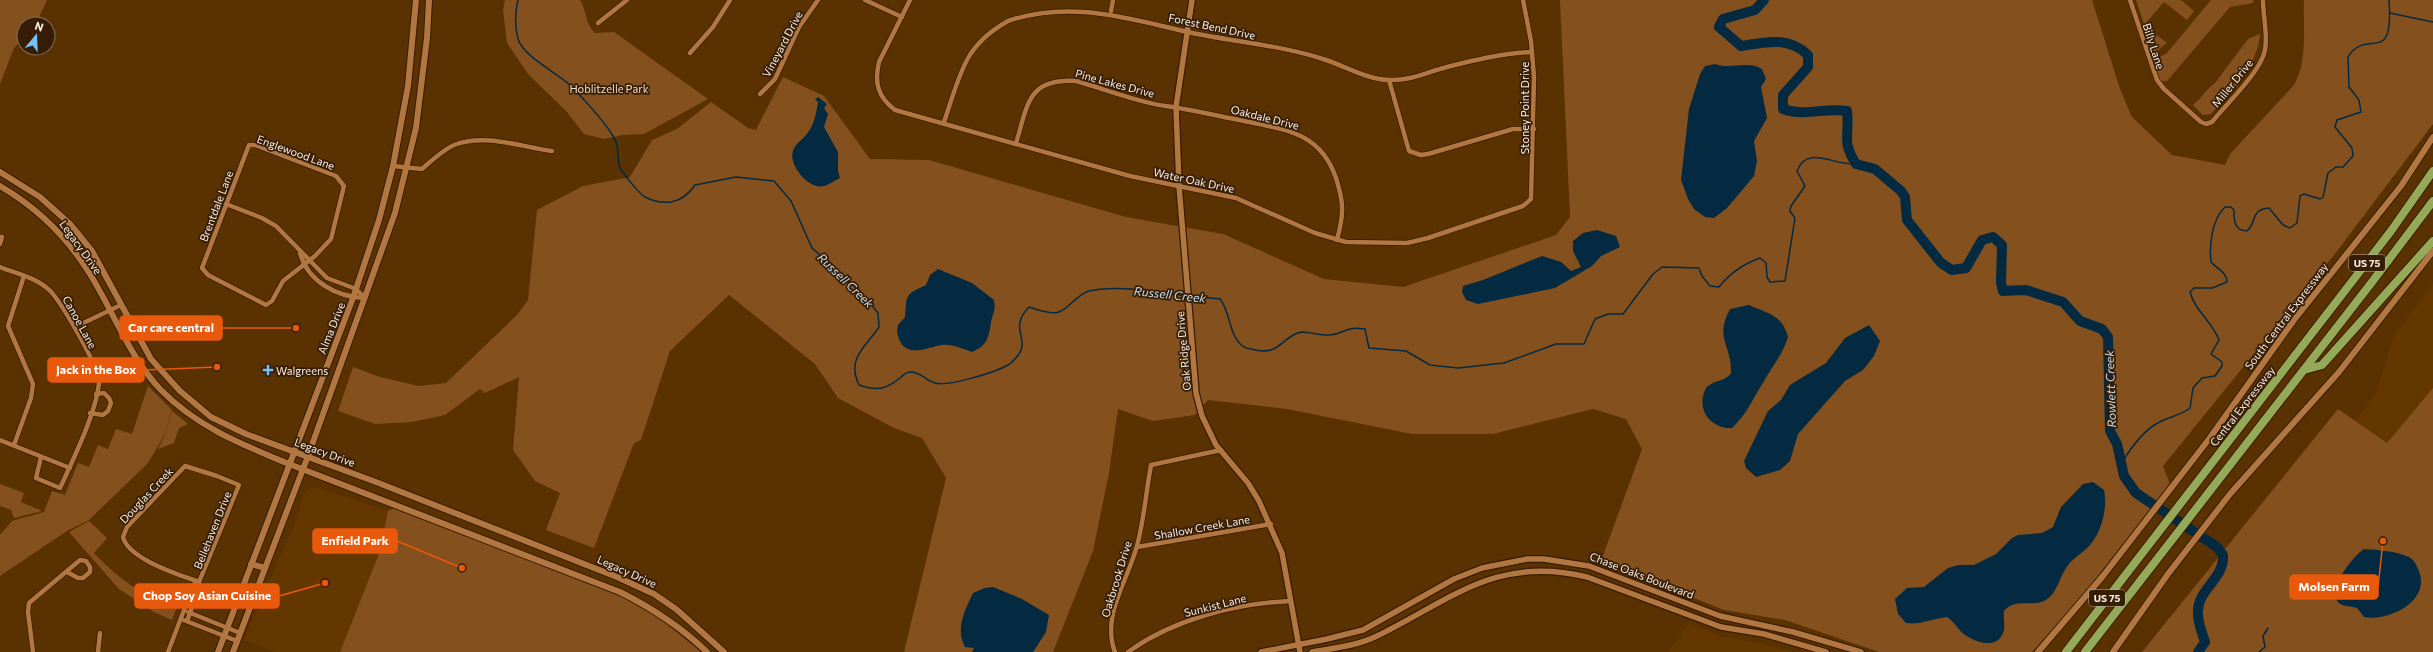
<svg xmlns="http://www.w3.org/2000/svg" width="2433" height="652" font-family="Commissioner,sans-serif">
	<style>
		.built { fill: #653700 }
		.green { fill: #84511e }
		.water { fill: #042a41 }
		.lines { fill: none; stroke-linecap: round; stroke-linejoin: round }
		.stream { stroke: #042a41; stroke-width: 1.5 }
		.river { stroke: #042a41; stroke-width: 10 }
		.minor-casing { stroke: #381b00; stroke-width: 6 }
		.tertiary-casing { stroke: #381b00; stroke-width: 8 }
		.secondary-casing { stroke: #381b00; stroke-width: 8 }
		.motorway-casing { stroke: #381b00; stroke-width: 10 }
		.minor { stroke: #b27741; stroke-width: 4.5 }
		.tertiary { stroke: #b27741; stroke-width: 5.5 }
		.secondary { stroke: #b27741; stroke-width: 6 }
		.motorway { stroke: #94aa58; stroke-width: 8 }
		.poi-dot { fill: #75c0f6; stroke: #351d06; stroke-width: 1.5 }
		.labels { text-anchor: middle; dominant-baseline: central; stroke-width: 3.5; stroke-linejoin: round; paint-order: stroke }
		.shield { fill: #351d06; stroke: #c0afa1; stroke-width: 1 }
		.shield-label { font-size: 10px; font-weight: bold; fill: #fbede3 }
		.street-label { font-size: 11px; fill: #fbede3; stroke: #351d06 }
		.park-label { font-size: 11px; fill: #f3dcc9; stroke: #351d06 }
		.poi-label { font-size: 11px; fill: #fbede3; stroke: #351d06; text-anchor: start }
		.water-label { font-size: 12px; font-style: italic; fill: #c7dff1; stroke: #351d06 }
		.leader { fill: none; stroke: #e8590c; stroke-width: 1.5 }
		.callout-dot { fill: #e8590c; stroke: #351d06; stroke-width: 1.5 }
		.callout { fill: #e8590c; stroke: #e8590c; stroke-width: 1.5 }
		.callout-label { font-size: 12px; text-anchor: middle; font-weight: bold; fill: #fff }
	</style>
	<rect width="100%" height="100%" fill="#5a3101"/>
	<g class="built">
		<polygon points="2433,284 2433,429 2200,652 2387,443 2355,421 2375,395 2394,335"/>
		<polygon points="314,487 388,511 384,534 380,551 340,652 275,652 244,640 294,525 305,491"/>
		<polygon points="1689,623 1721,636 1764,644 1793,652 1668,652"/>
	</g>
	<g class="green">
		<polygon points="0,0 47,0 36,24 24,24 24,37 14,48 0,84"/>
		<path d="M505 0H580C587 11 585 24 595 33L614 32 708 99 644 134 623 135 604 139 584 134 566 111 528 74 507 43 503 10Z"/>
		<path d="M1560 0H2092L2120 89 2132 117 2172 155 2225 165 2230 154 2294 85C2308 60 2303 28 2304 0H2433V124L2334 255 2163 466 2170 484 2084 594 2032 652H1879L1785 620 1724 610 1601 561 1642 449 1626 419 1593 409 1493 434H1412L1287 409 1208 400 1195 415 1153 421 1118 409 1109 473 1093 551 1053 652H904L946 478 922 438 894 428 838 398 815 364 729 295 670 351 641 440 634 443 594 548 546 530 560 493 535 481 513 450 519 377 485 393 480 389 445 415 412 422 375 424 338 411 353 367 380 377 419 386 446 383 517 315 528 300 537 210 583 186 630 177 652 140 677 129 711 102 748 128 756 130 783 77 824 96 870 159 929 160 1126 217 1223 234 1324 279 1403 287 1556 235 1570 217Z"/>
		<polygon points="2136,0 2181,0 2194,11 2187,20 2164,2 2145,24 2146,27 2167,43 2154,53"/>
		<polygon points="2211,0 2253,0 2253,3 2230,7 2167,81 2160,81 2152,64 2154,60 2167,53"/>
		<path d="M2260 34C2256 70 2233 88 2211 114L2203 115 2193 105C2202 98 2206 89 2215 83L2248 39Z"/>
		<polygon points="148,386 172,410 165,434 148,463 89,520 67,531 0,576 0,535 12,521 44,512 52,491 65,495 78,463 89,467 98,445 108,449 116,429 132,434"/>
		<polygon points="2433,388 2433,652 2142,652 2338,409 2387,443"/>
		<polygon points="172,411 188,424 179,428 174,443 158,449 165,435"/>
		<polygon points="0,484 24,493 21,502 42,511 14,518 11,510 0,506"/>
		<polygon points="394,508 610,590 659,618 701,652 340,652 380,551 388,511"/>
		<path d="M89 521 107 538 94 553C123 583 138 592 177 607L172 620 154 612 119 589 69 532Z"/>
	</g>
	<g class="water">
		<path d="M1715 64C1731 70 1747 60 1762 69L1766 79 1761 87 1767 118 1754 141 1757 161 1754 176 1727 208 1714 218 1705 217 1694 209 1688 199 1681 180 1689 109 1700 74 1705 66Z"/>
		<path d="M818 97 827 104 824 108 828 114 824 127 838 152V171L840 178C835 180 829 185 824 186 808 190 788 164 793 151 795 144 801 141 805 136 814 127 816 114 818 102L815 99Z"/>
		<polygon points="1597,230 1616,236 1620,247 1601,256 1592,266 1555,288 1478,304 1466,300 1462,292 1463,286 1483,280 1542,256 1561,262 1571,271 1581,267 1573,251 1573,241 1583,233"/>
		<path d="M938 269 972 283 994 300C996 310 993 313 991 322 989 337 987 346 972 352 962 349 953 344 942 345 929 347 910 357 901 343 898 337 896 332 898 325L905 317C907 293 905 295 926 285L930 275Z"/>
		<path d="M1749 305C1769 314 1782 315 1788 337 1782 356 1773 365 1764 381 1753 398 1747 414 1732 428 1712 429 1696 411 1705 390 1710 380 1726 382 1731 373 1732 345 1714 339 1730 309Z"/>
		<polygon points="1869,325 1880,341 1874,356 1863,370 1845,381 1798,434 1790,461 1780,470 1756,477 1746,468 1744,461 1768,411 1781,400 1790,385 1826,363 1845,338"/>
		<path d="M2093 482 2104 490C2108 509 2101 536 2086 549 2078 556 2072 559 2066 568 2059 578 2057 595 2044 601 2030 607 2015 598 2004 611 2003 618 2006 627 2003 633 1997 649 1977 643 1965 635 1958 630 1955 622 1947 617 1932 619 1920 625 1906 623L1898 614 1895 599 1907 588 1924 587 1948 568 1958 565H1974L1996 554 2012 538 2018 535 2042 533 2053 527 2061 507 2083 484Z"/>
		<path d="M2364 549C2379 550 2395 551 2409 557 2414 560 2416 564 2418 569 2433 600 2389 622 2364 617L2357 608C2352 606 2343 607 2339 603 2325 591 2353 556 2364 549Z"/>
		<path d="M993 587 1022 599 1049 615 1046 632 1033 652H972L974 648 965 647C955 629 965 610 973 593L985 588Z"/>
	</g>
	<g class="lines">
		<g class="stream">
			<path d="M518 0C515 12 515 27 518 39 523 56 557 73 570 85 582 97 604 121 613 136 621 147 616 159 620 168 623 173 640 195 645 197 665 207 683 203 695 185L736 177 774 181 791 201 812 248 840 272 867 299 878 313 879 327C866 347 846 358 859 385 877 391 885 390 900 378 904 375 905 372 910 372 920 371 926 381 935 383 948 387 996 372 1008 365 1012 363 1016 358 1019 354 1030 338 1008 329 1029 307 1037 309 1050 315 1059 312 1070 308 1076 295 1089 291 1118 284 1157 293 1187 296"/>
			<polyline points="2390,13 2433,22"/>
			<path d="M1191 296 1220 299C1231 312 1228 336 1244 347 1247 349 1253 349 1256 350 1280 356 1284 334 1302 332 1311 332 1321 336 1330 335 1345 334 1344 326 1365 329L1369 348 1406 351 1430 365 1458 368 1504 363 1556 344H1584L1595 319 1608 314H1623L1653 274 1662 267 1699 268 1702 276 1710 286 1719 287C1730 273 1743 264 1760 258L1766 263 1767 277 1770 282 1785 281 1795 218 1790 211 1791 206 1805 186 1797 171C1807 144 1834 166 1856 164"/>
			<path d="M2122 462C2131 448 2142 432 2156 424 2167 417 2180 416 2190 408L2193 388 2202 378 2215 376 2222 366V362L2211 354 2219 340C2212 321 2195 311 2190 292L2194 288H2212L2227 282C2227 272 2217 269 2211 262 2209 245 2212 219 2225 207H2231L2234 210C2234 221 2234 230 2247 231 2258 222 2249 210 2269 208L2283 225 2290 228 2297 223 2300 196 2304 194 2320 199 2323 197 2328 173 2336 167H2343L2353 156 2352 148 2335 127 2337 120 2361 112 2359 100 2349 87 2348 57C2367 26 2394 69 2389 0"/>
			<polyline points="2259,652 2265,647 2263,636 2268,628"/>
		</g>
		<path class="river" d="M1764 0 1755 10 1723 19 1719 27 1741 46C1766 42 1788 36 1808 55V67L1783 95V109C1804 117 1826 107 1847 111 1850 137 1841 140 1856 164L1875 169 1901 191 1905 197 1907 220 1941 263 1952 270 1966 268 1982 240 1993 237 2002 245 2001 283 2003 291 2026 290 2063 302 2080 321 2102 329 2108 337 2110 431 2117 444 2124 476 2136 493 2217 547 2223 555C2225 578 2198 589 2198 611 2197 621 2202 633 2205 642L2198 652"/>
		<g class="minor-casing">
			<g id="minor">
				<polyline points="865,0 902,17"/>
				<path d="M910 0 879 62C874 83 878 97 895 110L1130 176 1236 198 1315 233 1346 242 1407 243 1428 238 1523 206 1531 199 1534 77 1531 41 1523 0"/>
				<path d="M2130 0 2157 80 2164 89 2201 122 2206 124 2212 122C2226 104 2261 72 2265 50 2268 33 2263 17 2263 0"/>
				<polyline points="1111,11 1113,0"/>
				<polyline points="598,23 627,0"/>
				<polyline points="690,53 713,27 730,0"/>
				<polyline points="1389,80 1409,151 1421,155 1428,154 1513,129 1534,129"/>
				<polyline points="760,94 775,79 799,27 818,0"/>
				<path d="M944 122C951 102 957 79 967 60 976 43 992 30 1008 21 1070 0 1126 18 1188 32 1233 42 1282 45 1326 60 1347 67 1366 79 1389 80 1411 81 1427 72 1447 67 1475 60 1503 53 1532 52"/>
				<path d="M1016 143C1028 105 1027 78 1076 81 1102 88 1140 103 1166 106 1193 110 1218 116 1244 121 1286 130 1320 132 1336 178 1344 203 1344 214 1337 240"/>
				<polygon points="249,145 255,145 336,176 344,186 331,239 315,256 283,281 272,301 266,305 208,275 202,268"/>
				<path d="M393 166 422 169C431 161 443 150 454 145 485 133 521 147 552 151"/>
				<polyline points="226,204 262,218 276,226 327,278 356,289 365,298"/>
				<polyline points="0,237 2,237 0,244"/>
				<path d="M300 253C308 282 337 297 365 298"/>
				<path d="M0 267C15 273 34 277 47 288 59 297 100 368 99 383 96 413 73 460 60 488L36 478 41 457"/>
				<polyline points="75,327 121,305"/>
				<polyline points="90,413 103,415 108,411 111,403 109,398 104,393 96,394"/>
				<polyline points="0,440 70,468"/>
				<polyline points="14,445 31,398 33,384 8,326 24,276"/>
				<polyline points="1137,547 1271,524"/>
				<polyline points="188,612 240,633"/>
				<polyline points="181,619 237,641"/>
				<path d="M187 621 200 586 199 582 239 485 217 476 185 466 127 527 123 537C128 559 180 575 199 582"/>
				<polyline points="33,652 28,612 29,603 80,560 86,561 90,567 90,572 83,578 78,578 67,572"/>
				<polyline points="98,652 100,633"/>
				<polyline points="168,652 194,584 199,582"/>
				<path d="M1115 652C1101 616 1128 580 1137 546 1144 520 1146 492 1151 465L1221 450"/>
				<path d="M1128 652C1174 619 1234 604 1290 601"/>
			</g>
		</g>
		<g class="tertiary-casing">
			<g id="tertiary">
				<polyline points="1192,0 1176,107 1179,186 1196,393 1202,416 1216,445 1248,483 1259,501 1282,553 1300,652"/>
				<polyline points="1261,652 1327,639 1363,630 1454,579 1482,568 1527,559 1544,559 1589,566 1720,616 1793,632 1861,652"/>
				<path d="M1312 652C1334 648 1357 646 1377 636 1452 599 1497 555 1587 577L1721 627 1764 634 1826 652"/>
			</g>
		</g>
		<g class="secondary-casing">
			<g id="secondary">
				<polyline points="0,172 40,197 70,224 92,251 151,359 180,391 211,417 246,434 376,482 617,577 654,594 676,609 724,652"/>
				<path d="M0 186C36 207 66 236 88 271 113 310 129 357 161 390 197 427 243 445 289 464L620 592C652 608 681 627 707 652"/>
				<polyline points="251,564 265,568"/>
				<polyline points="218,652 353,298 379,220 393,166 408,86 416,0"/>
				<polyline points="233,652 308,456 395,213 416,128 427,38 429,0"/>
				<polyline points="2038,652 2103,576 2209,439 2294,320 2401,186 2433,137"/>
				<polyline points="2113,652 2168,574 2230,494 2339,372 2433,251"/>
			</g>
		</g>
		<g class="motorway-casing">
			<g id="motorway">
				<polyline points="2304,370 2322,365 2433,241"/>
				<polyline points="2066,652 2391,231 2433,171"/>
				<polyline points="2085,652 2372,282 2433,201"/>
			</g>
		</g>
		<use href="#minor" class="minor"/>
		<use href="#tertiary" class="tertiary"/>
		<use href="#secondary" class="secondary"/>
		<use href="#motorway" class="motorway"/>
	</g>
	<path class="poi-dot" d="M266 364h4v4h4v4h-4v4h-4v-4h-4v-4h4z"/>
	<g class="labels">
		<g class="shield">
			<rect x="2349" y="255" width="36" height="16" rx="3"/>
			<rect x="2089" y="590" width="36" height="16" rx="3"/>
		</g>
		<g class="shield-label">
			<text x="2367" y="263">US 75</text>
			<text x="2107" y="598">US 75</text>
		</g>
		<g class="street-label">
			<text transform="translate(1212 26) rotate(12)">Forest Bend Drive</text>
			<text transform="translate(782 44) rotate(-62)">Vineyard Drive</text>
			<text transform="translate(2154 46) rotate(72)">Billy Lane</text>
			<text transform="translate(1115 83) rotate(15)">Pine Lakes Drive</text>
			<text transform="translate(2232 83) rotate(-51)">Miller Drive</text>
			<text transform="translate(1524 108) rotate(-90)">Stoney Point Drive</text>
			<text transform="translate(1265 117) rotate(14)">Oakdale Drive</text>
			<text transform="translate(296 152) rotate(20)">Englewood Lane</text>
			<text transform="translate(1194 180) rotate(12)">Water Oak Drive</text>
			<text transform="translate(216 206) rotate(-69)">Brentdale Lane</text>
			<text transform="translate(81 247) rotate(54)">Legacy Drive</text>
			<text transform="translate(2286 316) rotate(-53)">South Central Expressway</text>
			<text transform="translate(80 322) rotate(61)">Canoe Lane</text>
			<text transform="translate(331 328) rotate(-68)">Alma Drive</text>
			<text transform="translate(1183 351) rotate(-95)">Oak Ridge Drive</text>
			<text transform="translate(2242 406) rotate(-52)">Central Expressway</text>
			<text transform="translate(325 452) rotate(20)">Legacy Drive</text>
			<text transform="translate(146 495) rotate(-47)">Douglas Creek</text>
			<text transform="translate(1202 527) rotate(-10)">Shallow Creek Lane</text>
			<text transform="translate(212 530) rotate(-68)">Bellehaven Drive</text>
			<text transform="translate(627 571) rotate(24)">Legacy Drive</text>
			<text transform="translate(1642 575) rotate(21)">Chase Oaks Boulevard</text>
			<text transform="translate(1116 579) rotate(-73)">Oakbrook Drive</text>
			<text transform="translate(1215 605) rotate(-14)">Sunkist Lane</text>
		</g>
		<g class="park-label">
			<text x="609" y="88">Hoblitzelle Park</text>
		</g>
		<g class="poi-label">
			<text x="276" y="370">Walgreens</text>
		</g>
		<g class="water-label">
			<text transform="translate(846 280) rotate(44)">Russell Creek</text>
			<text transform="translate(1170 294) rotate(6)">Russell Creek</text>
			<text transform="translate(2110 389) rotate(-92)">Rowlett Creek</text>
		</g>
	</g>
	<path class="leader" d="M296 328L222 328M217 367L144 370M462 568L397 541M2383 541L2378 587M325 583L279 596"/>
	<g class="callout-dot">
		<circle cx="296" cy="328" r="4"/>
		<circle cx="217" cy="367" r="4"/>
		<circle cx="462" cy="568" r="4"/>
		<circle cx="2383" cy="541" r="4"/>
		<circle cx="325" cy="583" r="4"/>
	</g>
	<g class="callout">
		<rect x="120" y="316" width="102" height="24" rx="4"/>
		<rect x="48" y="358" width="96" height="24" rx="4"/>
		<rect x="313" y="529" width="84" height="24" rx="4"/>
		<rect x="2290" y="575" width="88" height="24" rx="4"/>
		<rect x="135" y="584" width="144" height="24" rx="4"/>
	</g>
	<g class="callout-label">
		<text x="171" y="332">Car care central</text>
		<text x="96" y="374">Jack in the Box</text>
		<text x="355" y="545">Enfield Park</text>
		<text x="2334" y="591">Molsen Farm</text>
		<text x="207" y="600">Chop Soy Asian Cuisine</text>
	</g>
	<g transform="translate(36 36) rotate(19)"><circle r="19" fill="#351d06" stroke="#84705e"/>
	<path d="M0-3L7 15L0 10L-7 15Z" fill="#75c0f6"/>
	<text y="-6" font-size="11" font-weight="bold" text-anchor="middle" fill="#fbede3">N</text>
	</g>
</svg>
